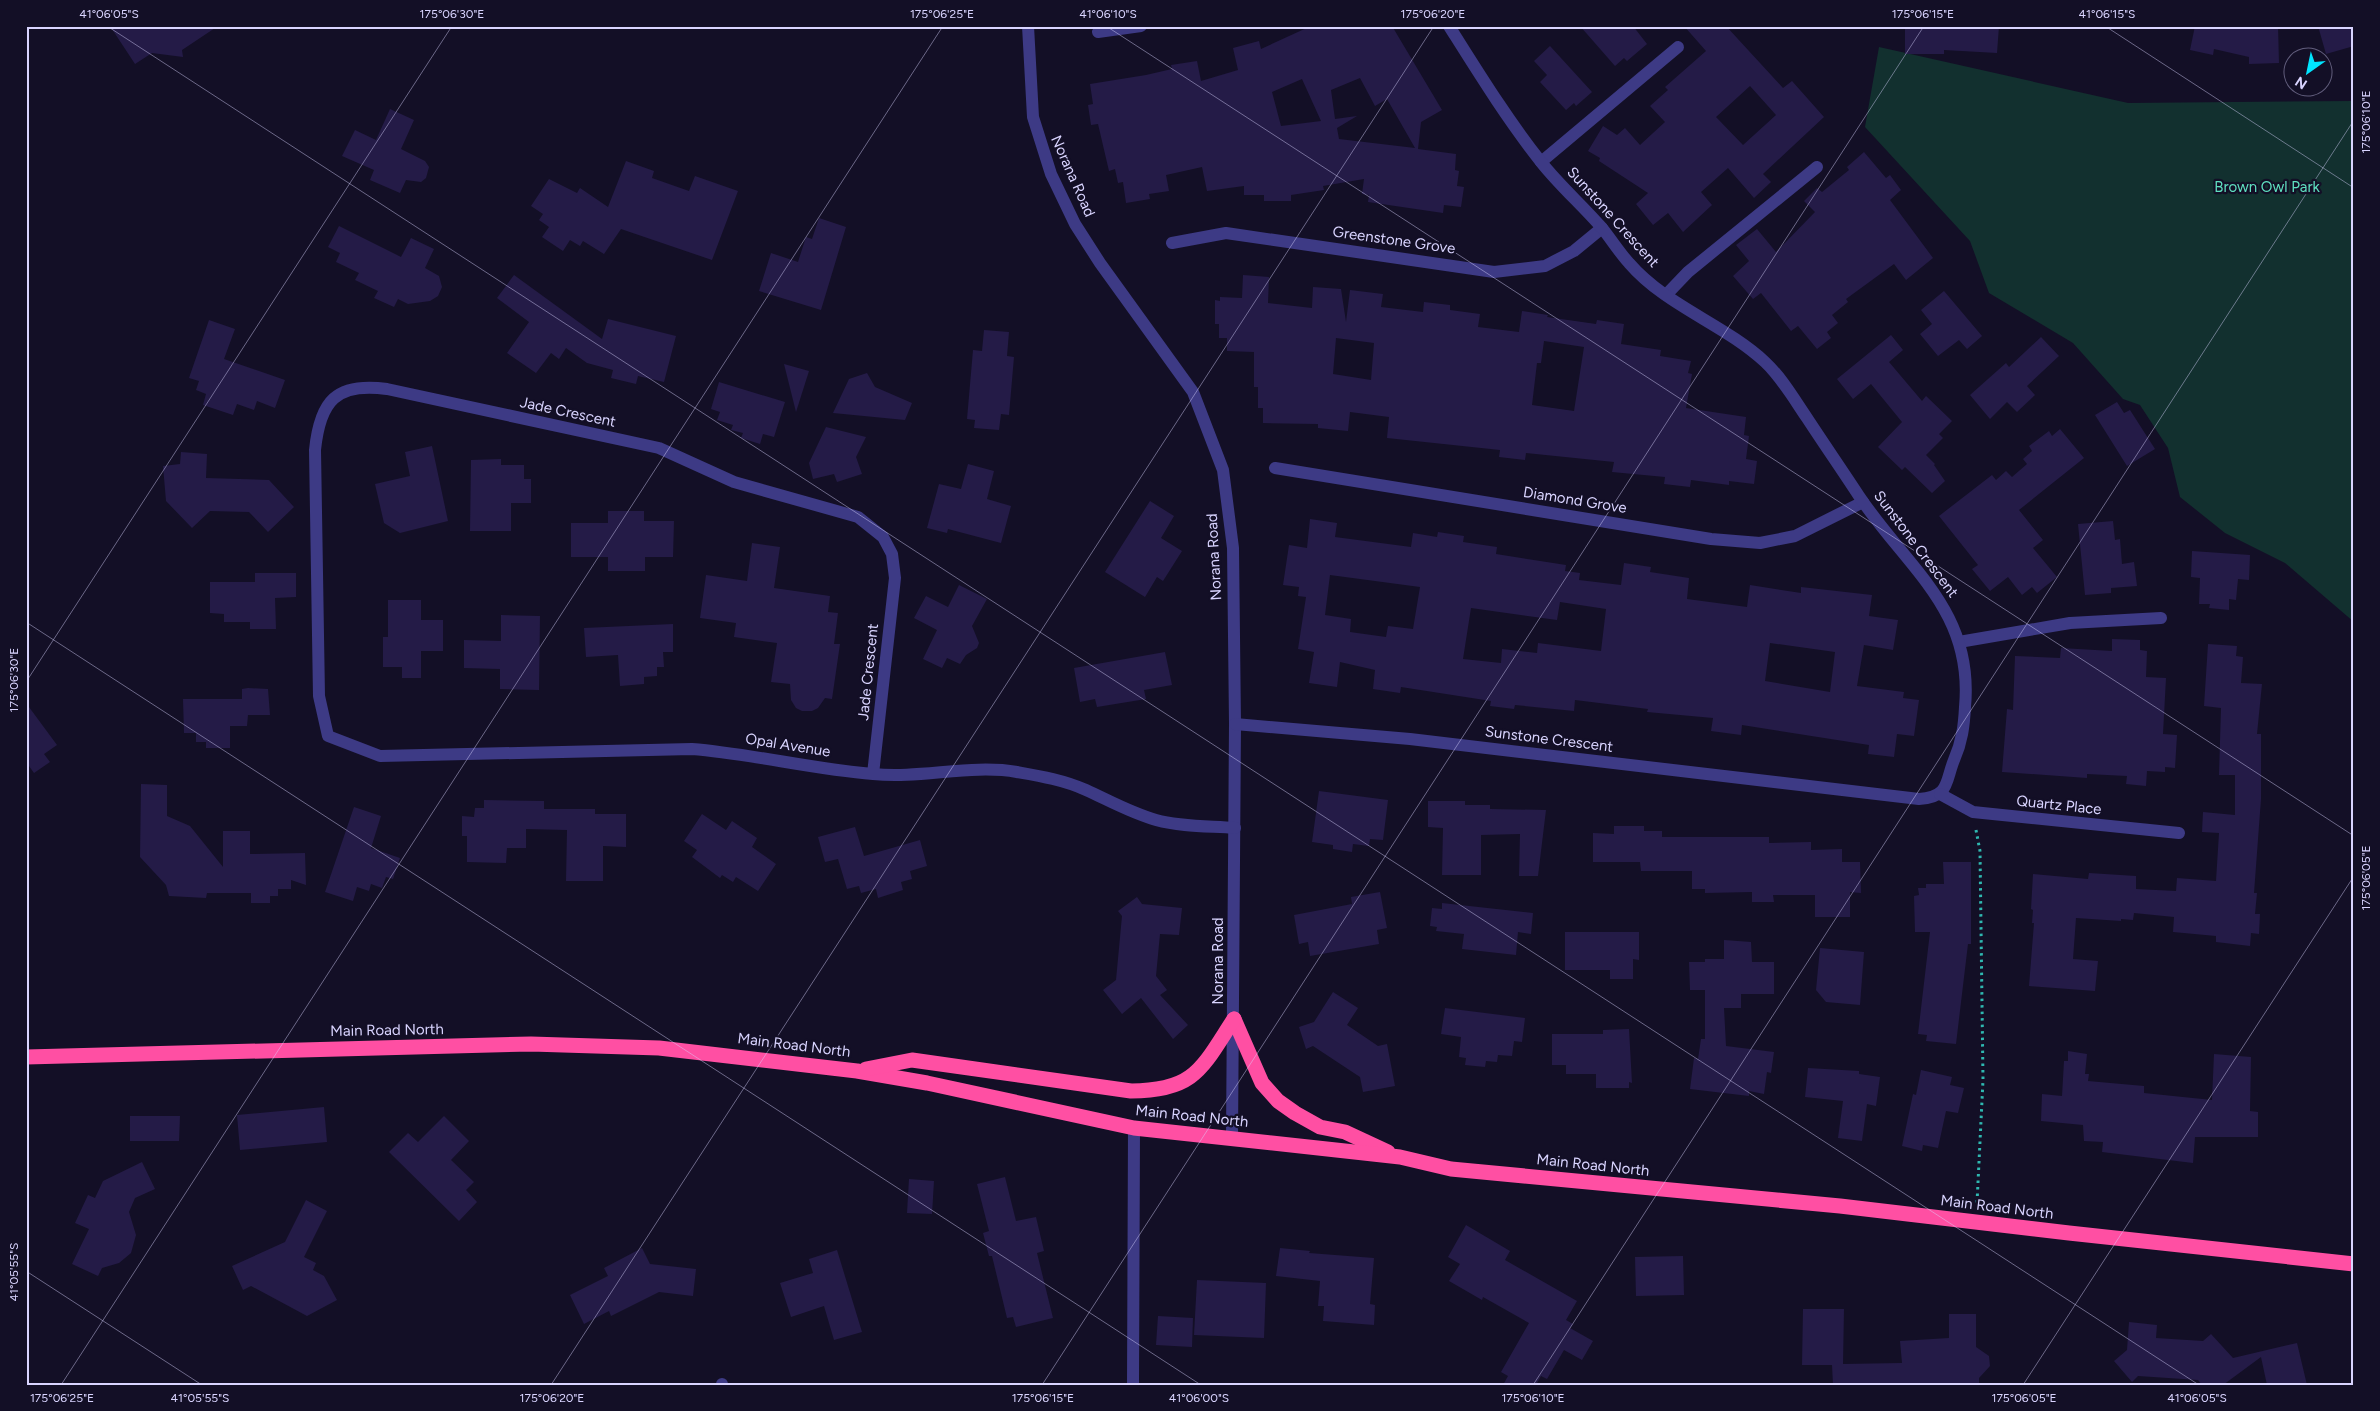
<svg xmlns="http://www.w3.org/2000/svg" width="2380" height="1411" font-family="Figtree,sans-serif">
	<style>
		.green { fill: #12302f }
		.building { fill: #241b47; fill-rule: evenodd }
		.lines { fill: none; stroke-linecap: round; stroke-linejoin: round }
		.path { stroke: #2fb8b0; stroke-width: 3; stroke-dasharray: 2.5 4; stroke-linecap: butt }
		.minor { stroke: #3d3a85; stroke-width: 12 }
		.highway { stroke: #ff4fa3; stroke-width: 15 }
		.ticks { fill: none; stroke: #d9d4ff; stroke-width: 1; stroke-opacity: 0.45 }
		.labels { text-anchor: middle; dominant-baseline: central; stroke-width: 4.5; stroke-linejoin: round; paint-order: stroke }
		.street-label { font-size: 15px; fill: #d9d4ff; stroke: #130f26 }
		.park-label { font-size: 15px; fill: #5fe0c0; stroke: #130f26 }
		.neatline { fill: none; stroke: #d9d4ff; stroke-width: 2 }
		.ticks-label { font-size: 12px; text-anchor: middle; fill: #d9d4ff }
	</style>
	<rect width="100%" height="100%" fill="#130f26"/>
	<polygon class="green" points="1879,47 2128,103 2354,101 2354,622 2285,563 2225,533 2180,497 2168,448 2140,405 2123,399 2073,343 1989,293 1970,241 1865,127"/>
	<g class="building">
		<polygon points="110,26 218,26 182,50 183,57 152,53 135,64"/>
		<path d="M1311 26H1392L1442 110 1421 122 1418 149 1456 154 1455 170 1459 171 1457 186 1464 187 1461 207 1444 205 1443 213 1368 202 1369 195 1362 194 1364 179 1323 186 1324 190 1291 195V201H1264V195H1244V186L1207 191 1202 167 1166 175 1169 191 1149 194 1150 199 1126 203 1123 182 1118 183 1115 169 1109 171 1098 124 1091 125 1088 105 1093 104 1090 84 1146 75 1172 69 1171 65 1197 61 1201 81 1238 70 1233 48 1259 41 1261 49ZM1360 78 1375 106 1387 99 1415 148 1339 139 1337 128 1357 116 1335 119 1331 90ZM1302 79 1321 121 1281 126 1272 92Z"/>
		<polygon points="1580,26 1633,26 1647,44 1627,61 1624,58 1615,66"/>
		<path d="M1684 26H1726L1783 88 1792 81 1824 117 1763 174 1771 182 1754 198 1728 168 1701 192 1712 205 1683 232 1668 213 1653 225 1636 204 1648 193 1599 161 1600 158 1588 151 1603 126 1617 135 1625 128 1640 145 1665 122 1650 106 1668 90 1665 87 1706 51ZM1750 86 1776 115 1743 145 1716 117Z"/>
		<polygon points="1905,26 1999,26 1997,53 1944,50 1944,54 1905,54"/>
		<polygon points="2195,26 2278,26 2279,63 2249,64 2249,57 2214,49 2213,55 2190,50"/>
		<polygon points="2318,26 2354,26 2354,46 2326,54"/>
		<polygon points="1550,46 1592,92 1576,106 1574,103 1566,110 1540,82 1547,75 1534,61"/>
		<polygon points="390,109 414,120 401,149 425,161 429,167 426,178 421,182 406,180 400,193 370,180 374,170 342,156 355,130 376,140"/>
		<polygon points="1864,152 1886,178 1890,175 1901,190 1890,200 1933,258 1906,280 1894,264 1846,299 1848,302 1832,315 1838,323 1827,332 1831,338 1817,349 1798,326 1791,331 1761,293 1753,299 1733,276 1749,261 1736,245 1757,229 1776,252 1815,212 1804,201 1817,188 1822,192 1849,170 1847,167"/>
		<polygon points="626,161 654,171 652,178 689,191 695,176 738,191 712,260 621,229 604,254 583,241 580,246 570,240 563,251 542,237 549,227 539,220 543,214 531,206 549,179 577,193 580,188 608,207"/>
		<polygon points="819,218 846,227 821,310 759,291 771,253 798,262 806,237 812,239"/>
		<polygon points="339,226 401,257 411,238 434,249 425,268 439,276 442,287 438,296 430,301 408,304 398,299 394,307 374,298 378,291 355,280 359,273 336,262 340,253 328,247"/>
		<polygon points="514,275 602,339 608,319 676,336 664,382 638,376 636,384 611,378 613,370 587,363 566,348 559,359 551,353 536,373 507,353 529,322 497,298"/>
		<path d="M1243 275 1269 277 1268 303 1312 308 1313 287 1341 289 1346 322 1350 290 1383 294 1381 307 1423 312 1424 302 1450 305V310L1480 314 1478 327 1519 332 1522 311 1548 315 1547 317 1596 324 1597 320 1624 324 1621 344 1661 350 1660 356 1691 361 1688 373 1692 374 1686 408 1746 417 1744 435 1749 436 1746 459 1757 461 1754 484 1729 481V485L1691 480 1690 487 1664 484 1665 477 1612 472 1614 462 1526 453 1525 460 1499 457 1500 450 1387 438 1389 417 1350 412 1348 431 1318 428V424L1263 423V408H1258V387H1254V352L1227 351V338H1219V324H1215V300L1220 301V297L1242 298ZM1336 338 1374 343 1371 380 1333 374ZM1544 341 1584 347 1574 411 1532 405 1537 363H1541Z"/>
		<polygon points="1944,291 1982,336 1967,349 1959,340 1938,356 1920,334 1932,324 1921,310"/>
		<polygon points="209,320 235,329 224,359 285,380 275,408 257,401 254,410 237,404 233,415 203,405 206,394 196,390 199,381 189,378"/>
		<polygon points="984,330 1009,332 1007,356 1014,357 1009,415 1001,414 999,430 974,428 975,420 967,419 973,350 982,351"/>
		<polygon points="1891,335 1903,350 1889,362 1922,401 1926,396 1952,421 1939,434 1943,438 1926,455 1935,464 1934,465 1945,481 1932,493 1905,467 1902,470 1878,447 1902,422 1871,384 1853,399 1837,379"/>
		<polygon points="2041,337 2059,356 2027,386 2035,395 2017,412 2007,402 1990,419 1970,395 2006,363 2009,367"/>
		<polygon points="784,364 809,371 796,412"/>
		<polygon points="867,373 875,387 912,403 905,420 833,413 849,379"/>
		<polygon points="719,382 785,402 774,437 763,434 760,444 741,438 743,433 731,430 733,425 717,420 720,412 711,409"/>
		<polygon points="2117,402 2124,413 2130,410 2155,449 2127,466 2095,415"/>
		<polygon points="826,427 866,437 856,457 862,474 837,482 834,474 813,479 809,463"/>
		<polygon points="2060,429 2084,458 2019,510 2043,540 2033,548 2057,577 2037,593 2032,587 2022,595 2008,577 1990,591 1972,569 1978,565 1939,516 1992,475 1996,480 2006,471 2012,477 2027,464 2023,459 2032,451 2029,446 2049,431 2052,436"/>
		<polygon points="432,446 448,521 400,533 384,523 375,484 410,476 405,452"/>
		<polygon points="181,452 207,454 206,478 269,480 294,507 268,532 249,512 210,511 192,528 166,501 163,466 180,464"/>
		<polygon points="501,459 501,465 524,465 524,479 531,479 531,503 511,503 511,531 470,531 471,460"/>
		<polygon points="968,464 994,471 987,499 1011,506 1001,543 948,529 947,533 927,528 939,484 961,489"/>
		<polygon points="1150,501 1174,516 1161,538 1182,551 1163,581 1157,577 1145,597 1105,572"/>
		<polygon points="608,511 644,511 644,521 674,521 673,557 645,557 645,571 608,571 608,557 571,557 571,523 608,523"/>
		<path d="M1310 519 1337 523 1335 537 1411 547 1413 533 1437 537 1438 532 1464 536 1463 542 1497 547 1496 554 1566 565 1565 571 1580 573 1579 580 1621 585 1624 563 1651 567 1650 572 1689 578 1687 599 1747 607 1750 585 1801 593V587L1872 595 1869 616 1898 620 1893 650 1864 645 1857 686 1904 692 1903 698 1919 700 1914 736 1897 734 1894 757 1868 754 1869 745 1742 725 1741 735 1711 731 1713 718 1647 712 1648 709 1575 700 1574 711 1515 705 1514 709 1490 706 1491 701 1401 687 1400 693 1373 689 1375 670 1340 662 1337 687 1309 683 1314 652 1298 649 1306 597 1298 596 1299 587 1283 585 1289 545 1307 548ZM1330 575 1420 587 1413 629 1388 626 1386 637 1350 632 1351 619 1325 615ZM1560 602 1606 609 1601 651 1538 643 1537 653 1502 649 1501 663 1463 659 1471 608 1557 620ZM1770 643 1835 652 1830 692 1765 681Z"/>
		<polygon points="2113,521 2115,540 2120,539 2122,564 2134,562 2137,586 2111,588 2111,593 2085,595 2078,524"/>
		<polygon points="752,543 780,547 774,588 830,596 828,612 838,613 834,644 840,644 832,699 825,698 818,708 812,711 802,711 796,708 791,700 790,684 771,682 777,643 734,637 736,623 700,618 706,575 747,581"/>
		<polygon points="2192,551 2250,555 2249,580 2238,579 2236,600 2229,599 2229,610 2209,608 2210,604 2199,604 2200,578 2191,577"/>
		<polygon points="255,573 296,573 296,597 275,598 276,629 250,629 250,622 224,622 224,614 210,613 210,582 255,582"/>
		<polygon points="959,585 987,599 972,626 979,643 977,648 966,655 960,664 947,658 942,668 923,659 937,630 914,618 926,596 948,607"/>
		<polygon points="388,600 421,600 421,620 443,620 443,651 421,651 421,678 402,678 402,667 383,667 383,637 388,637"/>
		<polygon points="501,615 540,616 539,690 500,689 500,669 464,668 464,640 501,641"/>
		<polygon points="673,624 673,652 663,652 664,667 657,667 657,676 644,677 644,684 620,686 618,655 586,657 584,628"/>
		<polygon points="2112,639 2140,640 2140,650 2147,651 2146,677 2166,678 2163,734 2177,735 2175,768 2165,767 2165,772 2147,771 2146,786 2126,784 2127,776 2087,774 2087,778 2002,772 2007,709 2013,710 2015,656 2060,658 2061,648 2112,651"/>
		<polygon points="2208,644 2237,646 2236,656 2243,657 2241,683 2262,684 2257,734 2261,734 2261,799 2254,893 2257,893 2255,914 2260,914 2259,934 2251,933 2250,946 2216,942 2216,936 2173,932 2174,917 2134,913 2133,920 2121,919 2121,921 2076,918 2073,959 2098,961 2095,991 2029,986 2034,923 2032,923 2033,910 2031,909 2033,874 2088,879 2089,873 2136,876 2136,889 2176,891 2177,878 2216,881 2219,833 2202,832 2203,812 2235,815 2235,775 2219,775 2221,708 2204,706"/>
		<polygon points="1165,652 1172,685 1144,690 1146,699 1097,707 1095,699 1080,702 1074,668"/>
		<polygon points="248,688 268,689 270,715 248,715 247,726 230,726 230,748 206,748 206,742 196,742 196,733 184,733 183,699 242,699 242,689"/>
		<polygon points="26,703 57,745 44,754 50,762 34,773 29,766 26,767"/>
		<polygon points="141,784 167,785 167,816 190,826 223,867 223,831 250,831 250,854 305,853 306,885 291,880 291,889 278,889 278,896 270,896 270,903 251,903 251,893 207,893 206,898 169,896 166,885 140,857"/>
		<polygon points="1319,791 1388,800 1383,840 1370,839 1369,846 1353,844 1352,852 1333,849 1333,845 1312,842"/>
		<polygon points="484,800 544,801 544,809 595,809 595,814 626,814 626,847 603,846 603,881 566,881 567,830 526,829 526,848 507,848 506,863 467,862 467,836 462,836 462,816 474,817 475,808 484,808"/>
		<polygon points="1428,801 1465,801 1465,805 1490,805 1490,809 1546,810 1538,876 1519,876 1520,834 1481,835 1481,875 1442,875 1443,828 1428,827"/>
		<polygon points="354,807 381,816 371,848 400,858 393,879 386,877 382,888 371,884 369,891 357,887 353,901 325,892"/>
		<polygon points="702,814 726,830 732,821 757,838 752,847 776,864 758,891 736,877 733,882 722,875 720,878 692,857 697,850 684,841"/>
		<polygon points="1614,826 1644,826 1644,831 1662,831 1662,837 1769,837 1769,843 1811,842 1811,850 1842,849 1842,862 1860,862 1861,893 1850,892 1850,917 1815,917 1815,895 1773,895 1774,902 1752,902 1752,892 1705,893 1705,889 1692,889 1692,871 1641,871 1640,862 1593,862 1593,833 1614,834"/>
		<polygon points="855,827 864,856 920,840 927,866 910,871 912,879 901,882 903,890 878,898 876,889 861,893 859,886 847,889 838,859 825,862 818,837"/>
		<polygon points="1943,862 1971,862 1971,944 1968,944 1956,1044 1926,1041 1927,1035 1918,1034 1930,932 1915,932 1914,896 1919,895 1918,888 1926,888 1926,884 1944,884"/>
		<polygon points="1380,892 1387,928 1377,930 1379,944 1310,956 1308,942 1299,944 1294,915 1352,904 1351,897"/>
		<polygon points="1137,897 1142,904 1182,908 1179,935 1160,934 1156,976 1167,990 1160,995 1188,1025 1173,1039 1141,998 1122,1014 1103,990 1116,980 1122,916 1118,911"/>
		<polygon points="1442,903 1533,913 1531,934 1518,932 1516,955 1462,949 1464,934 1436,931 1437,927 1430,926 1432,908 1442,909"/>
		<polygon points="1565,932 1639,932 1639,960 1633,959 1633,979 1610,979 1610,970 1565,970"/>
		<polygon points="1724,940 1751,942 1752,962 1774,962 1774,994 1741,994 1741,1008 1724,1008 1726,1046 1774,1052 1771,1073 1767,1072 1764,1094 1749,1091 1749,1096 1690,1089 1694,1058 1698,1059 1701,1039 1705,1039 1705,990 1690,990 1689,962 1705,962 1705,959 1724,959"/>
		<polygon points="1820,948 1864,952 1860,1005 1826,1002 1816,990"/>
		<polygon points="1333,992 1358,1008 1347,1025 1378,1046 1387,1044 1395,1086 1363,1092 1360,1077 1313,1046 1306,1049 1299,1027 1314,1022"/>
		<polygon points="1445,1008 1525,1018 1522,1042 1514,1041 1512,1056 1498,1055 1497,1062 1486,1061 1485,1067 1465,1065 1466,1058 1459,1057 1461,1037 1441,1034"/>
		<polygon points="1629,1029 1632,1083 1629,1082 1629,1088 1596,1088 1596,1074 1566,1074 1566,1065 1552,1065 1552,1034 1603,1034 1603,1030"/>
		<polygon points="2068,1051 2087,1054 2085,1074 2089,1074 2088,1081 2144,1086 2144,1093 2212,1100 2214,1054 2251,1057 2250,1111 2258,1112 2258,1137 2195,1137 2193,1163 2102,1152 2103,1142 2084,1141 2083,1125 2041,1121 2042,1094 2062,1096 2064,1061 2068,1061"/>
		<polygon points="1808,1068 1859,1071 1859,1074 1880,1077 1876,1106 1867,1104 1862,1141 1838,1138 1843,1101 1805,1097"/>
		<polygon points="1921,1070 1952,1077 1950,1085 1964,1088 1958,1113 1946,1111 1938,1148 1923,1145 1922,1151 1902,1146 1913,1094 1916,1095"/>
		<polygon points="324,1107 327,1142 240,1150 237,1115"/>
		<polygon points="130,1116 180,1116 179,1141 130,1141"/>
		<polygon points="444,1116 469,1141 451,1160 474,1182 466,1190 477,1202 459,1221 389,1152 408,1133 418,1142"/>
		<polygon points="142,1162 155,1189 135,1198 129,1212 136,1235 131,1253 119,1263 102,1268 98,1276 72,1264 89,1229 75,1223 88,1195 95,1198 103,1181"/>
		<polygon points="1005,1177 1016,1221 1036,1217 1044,1251 1037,1253 1053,1318 1016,1327 1013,1317 1007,1318 992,1256 989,1256 983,1233 989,1231 977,1184"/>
		<polygon points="909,1179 934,1181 932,1214 907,1213"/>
		<polygon points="306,1200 327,1211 304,1257 316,1263 313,1270 324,1276 337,1300 307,1316 251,1286 243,1290 232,1266 285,1242"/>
		<polygon points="1466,1225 1510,1251 1505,1260 1577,1301 1566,1320 1573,1324 1570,1328 1593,1341 1582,1360 1564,1350 1547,1379 1541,1376 1536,1385 1503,1385 1508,1376 1501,1372 1529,1323 1483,1297 1482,1300 1449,1281 1460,1264 1448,1257"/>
		<polygon points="642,1248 650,1264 696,1269 693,1296 659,1292 611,1316 609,1311 584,1324 570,1295 608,1276 604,1268"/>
		<polygon points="1280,1248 1310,1251 1309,1253 1374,1258 1370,1304 1375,1305 1374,1325 1323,1321 1324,1306 1318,1306 1320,1281 1276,1276"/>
		<polygon points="837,1250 862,1332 834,1340 824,1306 791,1317 780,1283 813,1273 809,1259"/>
		<polygon points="1683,1256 1684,1295 1636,1296 1635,1257"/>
		<polygon points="1197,1280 1266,1283 1264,1338 1194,1335"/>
		<polygon points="1803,1309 1844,1309 1843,1364 1902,1363 1900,1341 1949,1338 1949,1314 1976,1314 1976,1347 1989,1356 1990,1366 1979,1378 1979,1385 1833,1385 1832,1365 1802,1365"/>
		<polygon points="1158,1316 1193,1318 1192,1347 1156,1345"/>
		<polygon points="2129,1322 2157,1325 2156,1338 2203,1341 2211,1334 2233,1358 2297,1343 2307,1385 2267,1385 2261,1357 2223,1385 2202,1385 2198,1380 2138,1376 2132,1382 2114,1361 2127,1350"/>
	</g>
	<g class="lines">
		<polyline class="path" points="1976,830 1980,851 1983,1080 1977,1203"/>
		<g class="minor">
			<polyline points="1028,26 1033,117 1051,174 1075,224 1100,263 1193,392 1223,470 1233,548 1235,724 1232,1138"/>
			<polyline points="1098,32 1141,26"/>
			<polyline points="1541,162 1678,47"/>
			<polyline points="1172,243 1226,233 1494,272 1545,266 1574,251 1602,228"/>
			<polyline points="1666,295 1688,272 1817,167"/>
			<polyline points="1275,468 1711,539 1760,543 1795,536 1863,502"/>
			<polyline points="1959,642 2070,623 2161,618"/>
			<path d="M1235 724 1410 739 1919 799C1950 797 1945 782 1954 760 1962 742 1964 726 1965 707 1974 610 1907 568 1859 496 1842 470 1824 444 1807 418 1794 399 1782 378 1765 362 1724 324 1666 306 1629 263 1619 252 1611 239 1602 228 1582 205 1559 185 1541 162 1507 119 1478 72 1449 26"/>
			<path d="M873 774 895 578 892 554 883 537 858 517 734 482 659 448 387 389C336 382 320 401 315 450L319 696 328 736 380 756 692 749C753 754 812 769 873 774 921 779 970 764 1017 772 1040 776 1064 780 1086 790 1110 801 1131 813 1156 820 1182 827 1209 826 1235 828"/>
			<polyline points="1940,794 1973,812 2179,833"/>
			<polyline points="722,1385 722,1384"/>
			<polyline points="1133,1385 1134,1128"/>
		</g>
		<g class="highway">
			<polyline points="1234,1019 1262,1083 1278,1101 1295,1113 1320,1127 1345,1132 1388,1152"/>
			<polyline points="26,1057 531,1044 659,1048 857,1071 927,1083 1134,1128 1400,1157 1451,1169 1840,1206 2069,1233 2354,1264"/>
			<path d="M866 1069 912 1060 1131 1091C1195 1091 1202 1068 1234 1019"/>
		</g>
	</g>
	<path class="ticks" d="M107 26 2199 1385M1106 26 2354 836M2105 26 2354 188M26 622 1201 1385M26 682 452 26M26 1271 202 1385M61 1385 943 26M551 1385 1434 26M1042 1385 1924 26M1533 1385 2354 120M2023 1385 2354 876"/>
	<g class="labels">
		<g class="street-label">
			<text transform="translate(1073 176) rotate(66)">Norana Road</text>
			<text transform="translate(1613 217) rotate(48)">Sunstone Crescent</text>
			<text transform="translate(1394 240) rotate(8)">Greenstone Grove</text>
			<text transform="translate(568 412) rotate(12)">Jade Crescent</text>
			<text transform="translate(1575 500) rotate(9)">Diamond Grove</text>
			<text transform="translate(1916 544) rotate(53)">Sunstone Crescent</text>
			<text transform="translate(1214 557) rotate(-93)">Norana Road</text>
			<text transform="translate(868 672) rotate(-84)">Jade Crescent</text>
			<text transform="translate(1549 739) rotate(7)">Sunstone Crescent</text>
			<text transform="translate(788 745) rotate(9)">Opal Avenue</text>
			<text transform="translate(2059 805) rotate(6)">Quartz Place</text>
			<text transform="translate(1218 961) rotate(-90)">Norana Road</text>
			<text transform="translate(387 1030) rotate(-1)">Main Road North</text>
			<text transform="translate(794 1045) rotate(7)">Main Road North</text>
			<text transform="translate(1192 1116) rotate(6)">Main Road North</text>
			<text transform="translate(1593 1165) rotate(6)">Main Road North</text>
			<text transform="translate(1997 1207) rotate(7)">Main Road North</text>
		</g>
		<g class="park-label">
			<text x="2267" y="187">Brown Owl Park</text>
		</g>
	</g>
	<rect width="2380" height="1411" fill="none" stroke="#130f26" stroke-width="55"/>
	<g transform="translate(2308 72) rotate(213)"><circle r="24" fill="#130f26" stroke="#625e7d"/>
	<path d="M0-4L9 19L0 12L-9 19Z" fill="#00e5ff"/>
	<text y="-8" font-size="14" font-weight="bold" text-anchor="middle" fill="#d9d4ff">N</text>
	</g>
	<rect x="28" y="28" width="2324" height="1356" class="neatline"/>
	<g class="ticks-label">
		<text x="109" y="18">41°06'05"S</text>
		<text x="452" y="18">175°06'30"E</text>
		<text x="942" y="18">175°06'25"E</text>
		<text x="1108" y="18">41°06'10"S</text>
		<text x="1433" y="18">175°06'20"E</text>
		<text x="1923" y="18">175°06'15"E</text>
		<text x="2107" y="18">41°06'15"S</text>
		<text transform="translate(2366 122) rotate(-90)" y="4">175°06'10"E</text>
		<text transform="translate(14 680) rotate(-90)" y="4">175°06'30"E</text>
		<text transform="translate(2366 878) rotate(-90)" y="4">175°06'05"E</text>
		<text transform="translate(14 1272) rotate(-90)" y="4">41°05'55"S</text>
		<text x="62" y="1402">175°06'25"E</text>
		<text x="200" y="1402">41°05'55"S</text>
		<text x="552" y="1402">175°06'20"E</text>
		<text x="1043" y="1402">175°06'15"E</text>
		<text x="1199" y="1402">41°06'00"S</text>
		<text x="1533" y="1402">175°06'10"E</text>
		<text x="2024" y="1402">175°06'05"E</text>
		<text x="2197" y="1402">41°06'05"S</text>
	</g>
</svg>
